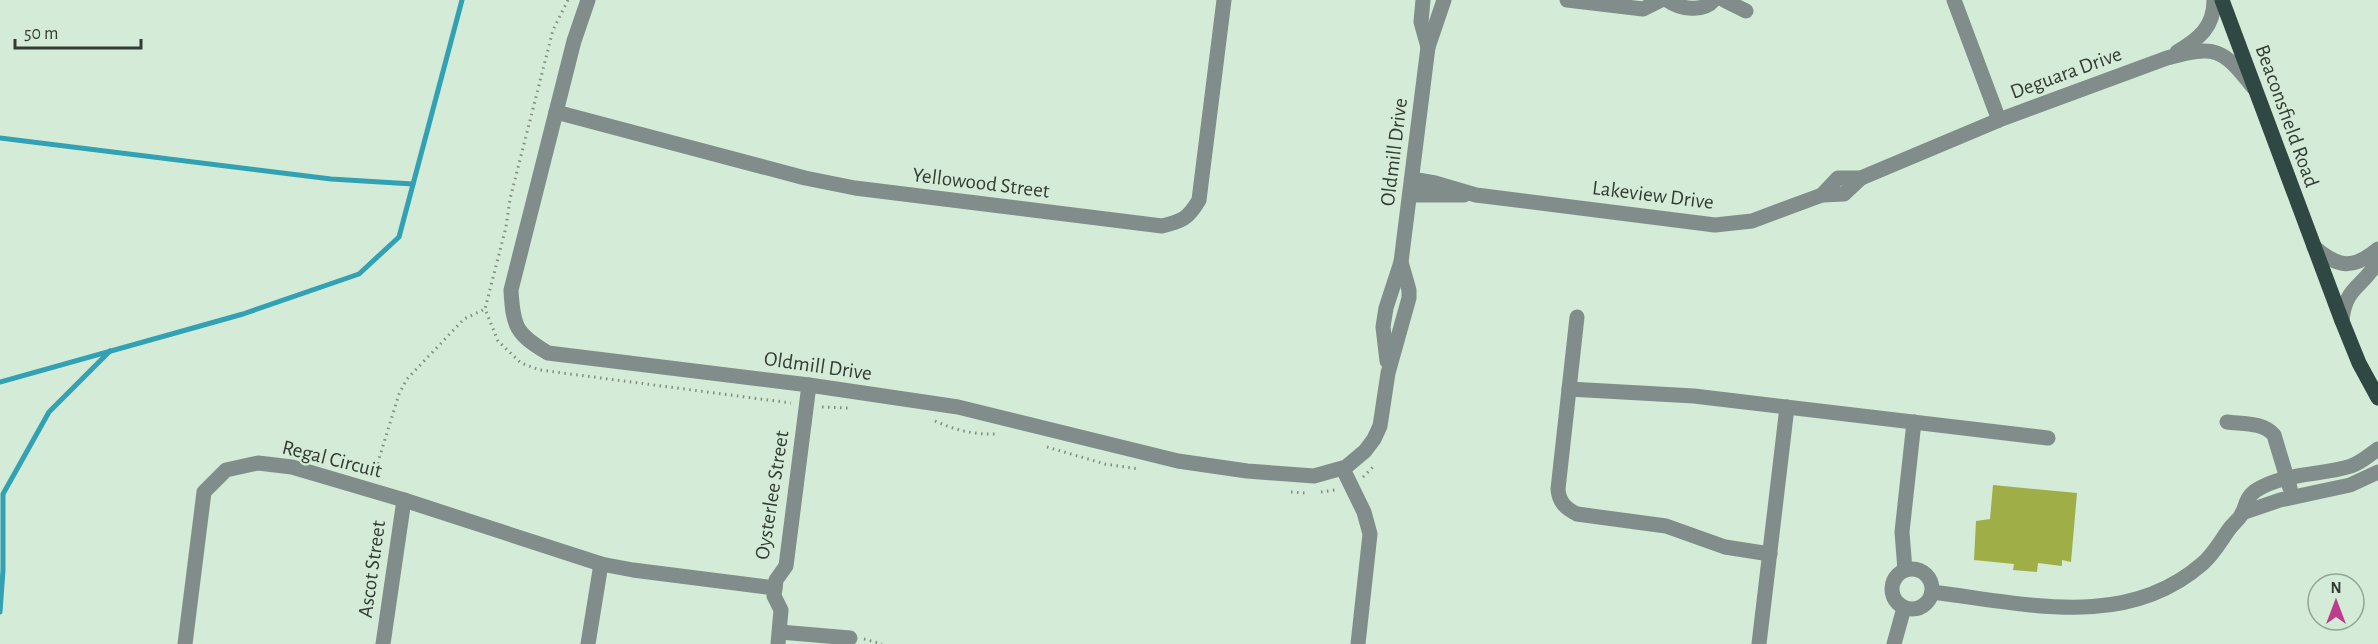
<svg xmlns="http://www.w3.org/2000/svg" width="2378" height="644" font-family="'Alegreya Sans',sans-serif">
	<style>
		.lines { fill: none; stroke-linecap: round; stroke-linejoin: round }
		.stream { stroke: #32a1b3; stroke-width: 5 }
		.building { fill: #a0ae48 }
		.path { stroke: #7f8e81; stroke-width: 3; stroke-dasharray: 1.5 4.5; stroke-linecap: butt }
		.minor { stroke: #808d8a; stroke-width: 15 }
		.major { stroke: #2f4843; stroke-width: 15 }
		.labels { text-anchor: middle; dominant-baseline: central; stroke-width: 4.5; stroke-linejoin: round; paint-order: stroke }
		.street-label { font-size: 21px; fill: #333c34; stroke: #d4ebd7 }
	</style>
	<rect width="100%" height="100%" fill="#d4ebd7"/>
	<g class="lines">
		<g class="stream">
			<polyline points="0,138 331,179 413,184"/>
			<polyline points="0,382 243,314 359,274 399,237 462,0"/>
			<polyline points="0,612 3,570 3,494 49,412 110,351"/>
		</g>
	</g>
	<polygon class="building" points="1993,485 2077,493 2071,562 2062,560 2062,566 2038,563 2037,572 2013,570 2014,564 1974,560 1976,521 1990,519"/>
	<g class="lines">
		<g class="path">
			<polyline points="568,0 553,30 510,199 506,227 485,309 498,341 521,363 540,370 791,403"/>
			<polyline points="822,407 848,408"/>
			<path d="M935 421C955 430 974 435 997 434"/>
			<polyline points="1047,447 1105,464 1139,469"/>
			<polyline points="374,475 399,394 407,379 464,319 485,309"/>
			<polyline points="1363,477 1373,467"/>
			<polyline points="1291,492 1306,493"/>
			<polyline points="1321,492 1335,490"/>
			<polyline points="864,639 882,644"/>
		</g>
		<g class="minor">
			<path d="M588 0 574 41 511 290C513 327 516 334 548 353L809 385 958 407 1178 461 1247 471 1314 476 1346 467 1365 451 1374 439 1380 426 1388 373 1409 298V290L1401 262"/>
			<polyline points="1423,0 1421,22 1428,47"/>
			<polyline points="1567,0 1643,9 1661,0"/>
			<path d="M1667 0C1680 9 1703 13 1714 0"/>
			<polyline points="1724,0 1746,11"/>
			<polyline points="1954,0 1999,120"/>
			<path d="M2177 52C2199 39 2214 27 2214 0"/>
			<path d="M556 112 805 178 855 188 1162 226C1182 221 1188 219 1199 200L1224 0"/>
			<polyline points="1412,179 1435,183 1476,195 1715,225 1752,221 1822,195 1844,194 1861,178"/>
			<polyline points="1411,195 1464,195"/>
			<path d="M1822 195 1838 178H1861L1999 120 2167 58C2216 45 2222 48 2253 87"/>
			<path d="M2314 247C2338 268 2353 270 2378 249"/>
			<path d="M1577 317 1558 489C1559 502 1565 508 1577 514L1666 526 1725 547 1770 554"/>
			<path d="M2342 321C2345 285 2365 287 2378 260"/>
			<polyline points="1387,361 1383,327 1386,308 1401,262 1428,47 1444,0"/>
			<polyline points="1569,389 1694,396 2048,438"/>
			<path d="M2227 422C2243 424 2263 422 2274 435L2290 488"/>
			<polyline points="1343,469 1364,512 1370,534 1358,644"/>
			<polyline points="2242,513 2280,500 2350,485 2378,472"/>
			<circle cx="1912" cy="589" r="20"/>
			<polyline points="1905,570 1902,532 1914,422"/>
			<path d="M1932 592C2024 603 2125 631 2202 564 2214 554 2221 540 2230 528 2234 523 2239 519 2242 514 2246 505 2246 498 2255 491 2283 472 2321 476 2351 466 2362 462 2369 455 2378 449"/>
			<polyline points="780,632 850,638"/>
			<polyline points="185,644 204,492 226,470 258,463 292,467 404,500 601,564 633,570 775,588"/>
			<polyline points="383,644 404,500"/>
			<polyline points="588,644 601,564"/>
			<polyline points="778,644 781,610 774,596 776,580 786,566 809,385"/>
			<polyline points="1759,644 1787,407"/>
			<polyline points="1894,644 1904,608"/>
		</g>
		<polyline class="major" points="2222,0 2342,321 2359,363 2378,398"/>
	</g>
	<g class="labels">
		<g class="street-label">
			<text transform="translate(2066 73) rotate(-20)">Deguara Drive</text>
			<text transform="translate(2287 116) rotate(70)">Beaconsfield Road</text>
			<text transform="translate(1394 152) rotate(-83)">Oldmill Drive</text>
			<text transform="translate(981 183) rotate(7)">Yellowood Street</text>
			<text transform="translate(1653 195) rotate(7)">Lakeview Drive</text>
			<text transform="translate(818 366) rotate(8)">Oldmill Drive</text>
			<text transform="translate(332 459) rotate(14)">Regal Circuit</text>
			<text transform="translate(772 495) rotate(-81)">Oysterlee Street</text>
			<text transform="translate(372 569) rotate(-82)">Ascot Street</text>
		</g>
	</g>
	<g transform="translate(2336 602)"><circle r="28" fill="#d4ebd7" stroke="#94a596" stroke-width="1.5"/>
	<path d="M0-4.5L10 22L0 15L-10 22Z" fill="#bb3d8b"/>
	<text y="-9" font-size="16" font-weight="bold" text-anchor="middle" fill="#333c34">N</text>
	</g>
	<path d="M15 39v9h126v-9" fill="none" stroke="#333c34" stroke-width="3"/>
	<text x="24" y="39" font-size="18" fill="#333c34" stroke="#d4ebd7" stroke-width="4.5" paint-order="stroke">50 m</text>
</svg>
